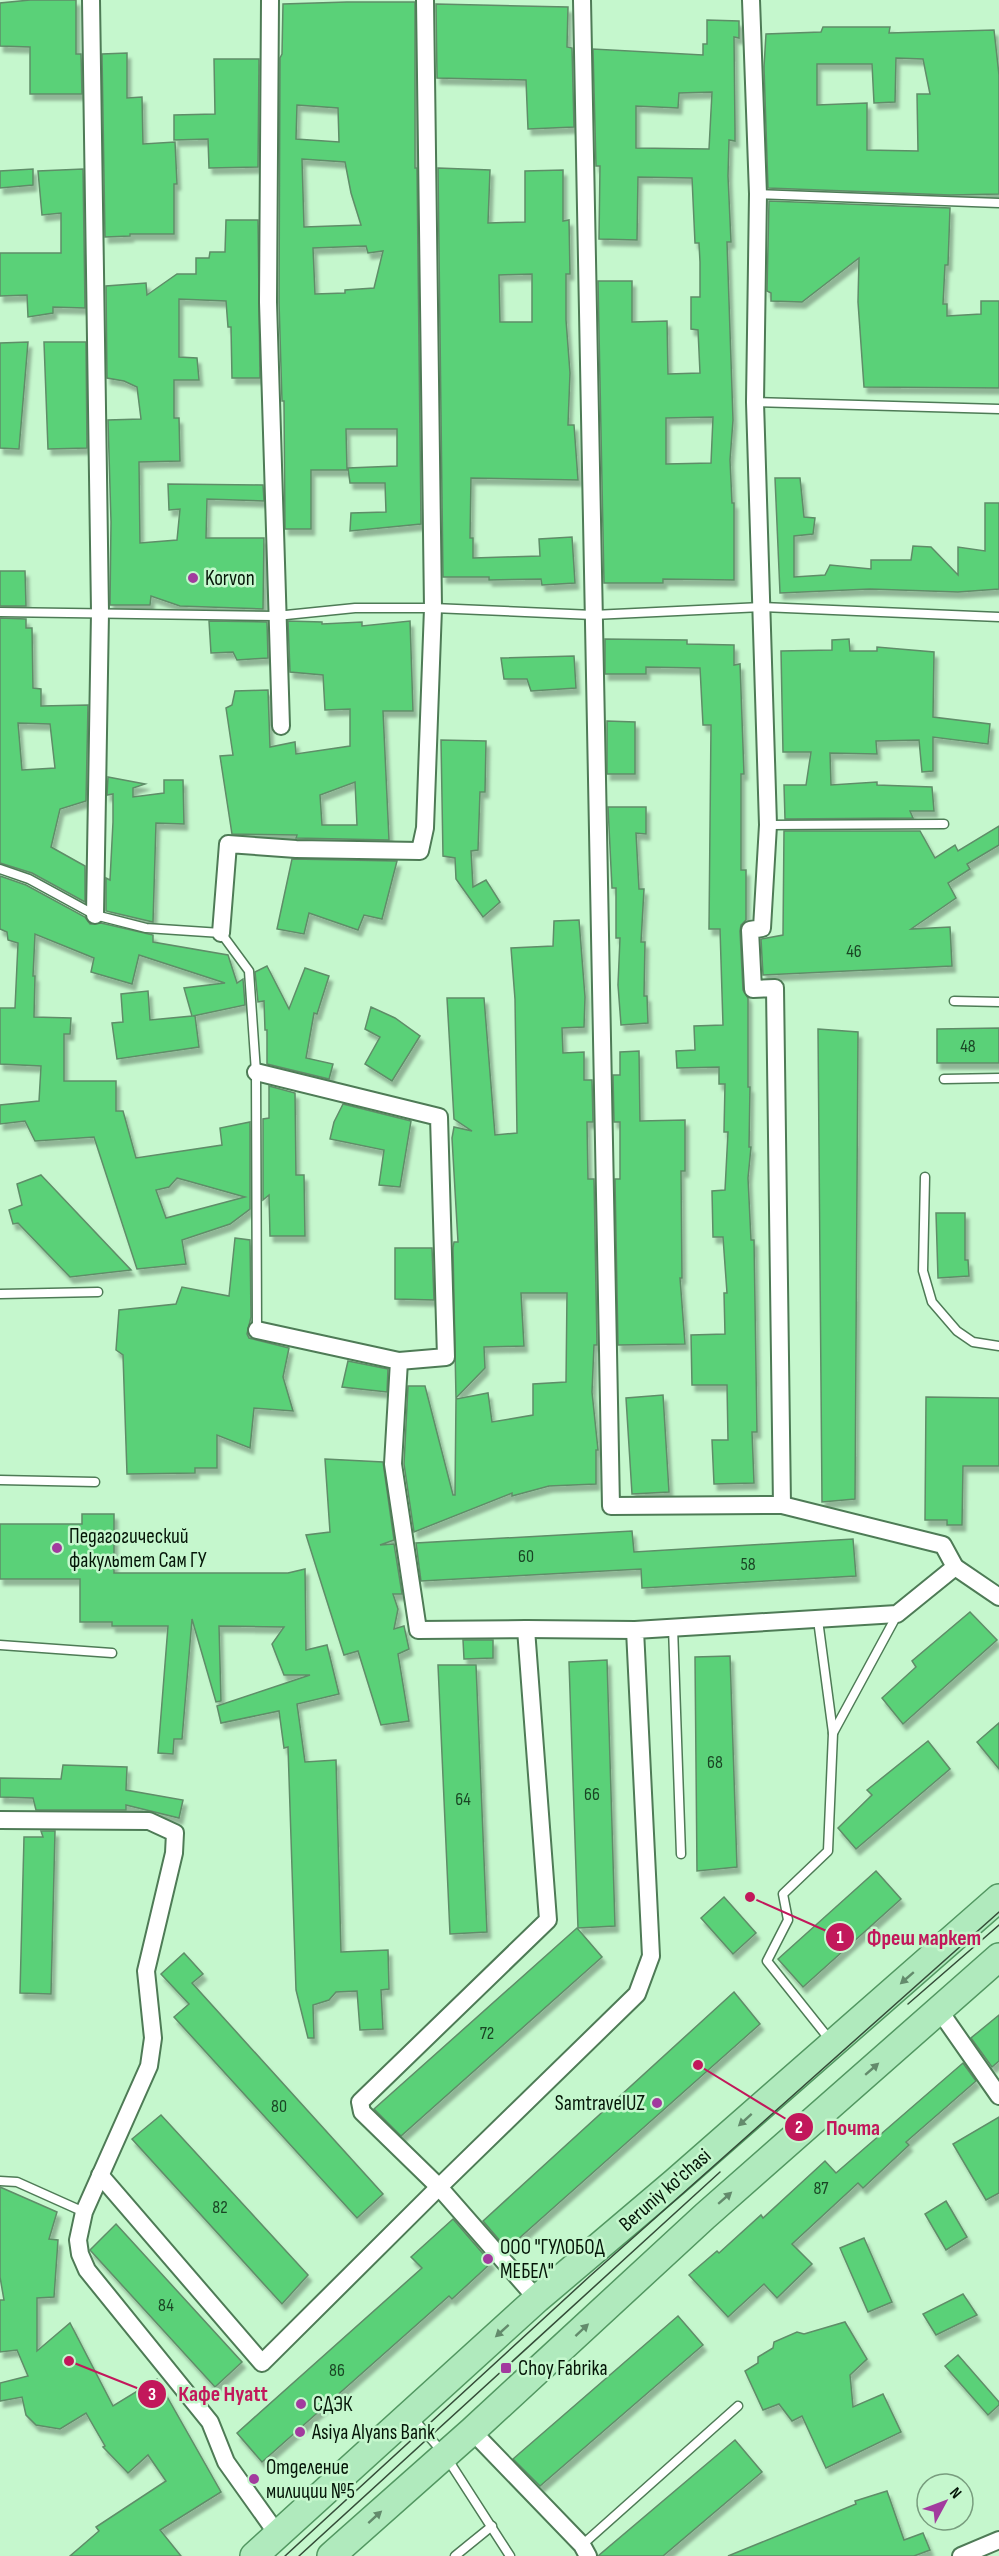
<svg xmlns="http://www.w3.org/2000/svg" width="999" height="2556" font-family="'Sofia Sans Condensed',sans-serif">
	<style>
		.building { fill: #5ad178; stroke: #5f8d68; stroke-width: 1.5; fill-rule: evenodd; filter: url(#shadow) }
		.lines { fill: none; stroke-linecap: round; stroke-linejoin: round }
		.service-casing { stroke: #4e7b56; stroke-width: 11 }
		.minor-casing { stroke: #4e7b56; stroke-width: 20 }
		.primary-casing { stroke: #529761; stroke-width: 30 }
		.service { stroke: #fff; stroke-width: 8 }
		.minor { stroke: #fff; stroke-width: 16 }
		.primary { stroke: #b0eabd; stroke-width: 27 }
		.tram { stroke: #344d38; stroke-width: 1.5 }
		.oneway { fill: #638b6c }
		.poi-dot { fill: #a23b9e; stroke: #c5f7cd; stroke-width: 2 }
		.labels { text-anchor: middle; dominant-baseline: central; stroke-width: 5; stroke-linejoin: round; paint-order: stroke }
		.number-label { font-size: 18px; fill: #1a4524 }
		.poi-label { font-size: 21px; fill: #051608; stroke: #c5f7cd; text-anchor: start }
		.street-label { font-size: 21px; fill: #051608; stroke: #c5f7cd }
		.leader { fill: none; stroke: #c2185b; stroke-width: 2 }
		.callout-dot { fill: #c2185b; stroke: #c5f7cd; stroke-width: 2 }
		.mark-label { font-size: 18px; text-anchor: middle; font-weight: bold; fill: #fff }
		.callout-label { font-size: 22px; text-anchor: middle; font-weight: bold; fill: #c2185b; stroke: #c5f7cd; stroke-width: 5; stroke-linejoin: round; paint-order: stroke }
	</style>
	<defs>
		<filter id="shadow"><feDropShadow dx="3.5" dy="6" stdDeviation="1.5" flood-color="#0004"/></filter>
	</defs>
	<rect width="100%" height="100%" fill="#c5f7cd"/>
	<g class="building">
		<polygon points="30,0 76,0 76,54 81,54 82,94 30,94 30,47 0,46 0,3"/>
		<path d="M347 2H415V168H417L421 524 350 531 351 513 386 512 385 483H350L348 468 397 466V429H346L347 470H311V529H285L284 401H282L279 302 280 58 282 54 283 4ZM297 105 338 108 339 142 296 139ZM302 159 345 162 351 193 361 225 304 227ZM366 246 368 253 383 251 374 288 345 290V293L315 294 313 248Z"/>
		<polygon points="436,4 568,7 567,47 572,48 574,127 528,129 526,80 437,78"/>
		<path d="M707 20 739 21V38L734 37 735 129V141L729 140 728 176 731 242H727L733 420 730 460 732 503H734V580L663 579V583H604L598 281H632V322L667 321 668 374 700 373 698 330 691 329V297H700V262L699 243H695L692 178 638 177 637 240 599 239 600 166H596L593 49 703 55V44H707ZM712 92 709 149 636 148V106L678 108 679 93ZM713 417 711 463 666 464V418Z"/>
		<path d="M823 27H890L889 33 994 30 999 75V194L950 195 768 188 764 67 766 34 821 32ZM896 58 923 59 930 94H917L918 151 867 150V103L817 105V64H872L874 103 895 102Z"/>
		<polygon points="127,53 127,98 142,97 143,144 175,142 177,184 174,184 174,234 130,234 130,236 105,237 102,54"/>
		<polygon points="214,59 259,59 258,167 209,168 208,139 174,140 174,115 215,114"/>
		<path d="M438 168 490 170 488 223 525 222V171L563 170V221L569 220 570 274H566V320L570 373 568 425H574L578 480 471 478 470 538H473V558L540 556 539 539 572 537 575 583 542 585 541 579 489 580V577H443ZM532 274V322H500L499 275Z"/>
		<polygon points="33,169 33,185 0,188 0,171"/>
		<polygon points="83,169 85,308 53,307 53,313 28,317 27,295 0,296 0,253 61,253 61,213 42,215 38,171"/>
		<polygon points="769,201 950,208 948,265 945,265 943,304 947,304 947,316 981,314 981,301 999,301 999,388 864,387 858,302 859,258 802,302 771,301 771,293 767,291"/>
		<polygon points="226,220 258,220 260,378 232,378 231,327 228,327 226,301 179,299 179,357 197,358 199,380 174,380 174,418 179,418 180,461 139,462 140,543 177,540 180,509 169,510 168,484 263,485 264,501 207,499 206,538 264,538 263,609 180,606 151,596 150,605 110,605 111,522 108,420 141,419 137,387 124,381 107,378 106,286 146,283 147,295 177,274 196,274 196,258 209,258 210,252 225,252"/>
		<polygon points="28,342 19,449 0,448 0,343"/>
		<polygon points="44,342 86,342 87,448 48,449"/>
		<polygon points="775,478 800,478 804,517 815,518 813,534 794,536 794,577 825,575 830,565 871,569 871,560 911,560 913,546 931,547 958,575 958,547 985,551 985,503 999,503 999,589 958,592 870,589 780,593"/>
		<polygon points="0,571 25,571 26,606 0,606"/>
		<path d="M0 618 26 619V628H32L33 688 41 689V706L88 705 86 801 60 809 51 847 85 866V902L32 873 0 863ZM18 723 50 724 55 768 22 770Z"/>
		<polygon points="209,621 267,622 268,658 237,660 233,652 211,653"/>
		<path d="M288 621 322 622V624L362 622V626L410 621 413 711H383L389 840 296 838 297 835 232 834 220 756 233 755 226 708 232 705 235 691 268 690 270 747 295 742 296 754 350 746V709L325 710 323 675 290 672ZM355 782 357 825H322L320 795Z"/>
		<polygon points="605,639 687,640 687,644 734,645 734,665 740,664 744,774 741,774 741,870 746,870 746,920 741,925 740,931 743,990 748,998 748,1087 750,1087 749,1147 751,1147 748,1178 751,1240 754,1240 757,1432 752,1432 754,1483 714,1484 712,1440 728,1440 727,1385 692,1385 691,1335 725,1334 724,1293 727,1293 723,1237 713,1237 712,1191 725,1190 728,1132 724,1132 725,1084 719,1084 719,1067 677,1068 676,1051 695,1050 694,1026 723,1025 720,929 709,929 711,725 703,725 700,668 646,667 646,674 605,674"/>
		<polygon points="849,639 850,651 877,651 877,647 934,652 933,717 990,724 988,744 933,737 933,771 922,772 919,740 876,741 877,754 830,753 831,785 877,782 877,785 932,787 934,811 910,811 913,818 785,819 784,785 806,785 811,752 783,752 781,651 832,650 832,640"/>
		<polygon points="574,656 576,688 531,691 527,679 504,679 501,658"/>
		<polygon points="607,721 635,722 635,774 607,774"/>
		<polygon points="441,740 486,741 485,792 480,792 478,850 471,851 473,887 486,880 500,902 483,917 456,879 455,858 443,856"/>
		<polygon points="108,777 145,784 133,788 133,797 164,793 164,780 183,780 184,824 156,823 153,922 106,911 106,878 110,880 113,822 113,794 107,795"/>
		<polygon points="608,807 646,807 646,834 636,833 639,889 644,889 641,942 645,942 644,996 647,996 648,1023 621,1025 618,985 620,938 616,938 616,888 612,888"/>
		<polygon points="999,826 999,845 967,864 970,869 948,883 956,898 911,929 950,927 952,966 763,975 761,939 783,935 784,831 920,831 935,858 955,845 958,851"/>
		<polygon points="292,859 397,861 382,919 364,915 358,930 309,913 304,934 277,929"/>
		<path d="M0 876 26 885 85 917 90 924 101 923 153 935V942L228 955 237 983 243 979 245 1005 193 1016H195L199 1047 117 1059 112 1023 123 1022 121 994 148 991 150 1020 192 1016 184 988 225 983 139 955 132 984 91 972 94 958 35 934 33 976H35L34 1017 71 1018 70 1034H64V1081H116V1111H123L136 1158 222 1145 220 1128 250 1122V1209L230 1224 182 1240 186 1264 137 1269 94 1137 35 1141 25 1121 0 1124V1105L39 1101 41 1066 0 1064V1008H15L18 943 8 940 7 932 0 929ZM177 1178 188 1181 245 1197 166 1218 156 1190 169 1187Z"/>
		<polygon points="579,920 585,997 584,1027 562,1028 563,1053 584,1052 584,1080 592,1080 593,1122 587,1122 588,1179 594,1179 597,1345 594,1345 592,1392 598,1450 596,1450 596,1484 549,1486 512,1496 512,1493 414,1532 404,1464 408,1386 425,1386 453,1495 455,1495 456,1399 488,1393 492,1422 533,1415 533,1384 566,1382 567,1293 521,1293 524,1346 484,1347 485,1368 456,1398 453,1248 454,1242 458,1242 452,1138 454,1127 472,1131 454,1119 447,998 484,998 495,1135 517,1133 515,999 511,948 553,946 554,921"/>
		<polygon points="267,966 289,1009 305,968 329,976 317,1014 314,1013 306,1058 333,1064 329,1079 267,1064 267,1030 265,1030 264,1001 258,1002 255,972"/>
		<polygon points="371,1007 395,1018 420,1036 392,1081 365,1064 380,1037 365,1029"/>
		<polygon points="999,1028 999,1063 937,1063 937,1029"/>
		<polygon points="818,1029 858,1032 855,1499 822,1502"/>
		<polygon points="639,1051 640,1121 685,1120 685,1171 681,1171 682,1278 680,1278 685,1344 618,1345 615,1179 620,1179 620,1122 614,1122 613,1075 620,1075 620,1052"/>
		<polygon points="269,1086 295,1093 296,1175 304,1175 305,1236 270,1236 269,1195 263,1200 263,1119 269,1118"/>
		<polygon points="343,1104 411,1121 400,1187 379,1185 384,1150 330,1139 334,1122"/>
		<polygon points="41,1175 131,1270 70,1277 18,1223 13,1224 9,1210 22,1205 17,1184"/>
		<polygon points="936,1213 965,1213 965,1260 968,1260 969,1276 938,1278"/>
		<polygon points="235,1238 250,1240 251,1317 247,1334 249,1338 289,1348 283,1377 293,1411 254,1408 250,1448 217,1435 217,1468 195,1468 195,1473 127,1474 123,1355 116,1350 119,1310 176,1304 182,1287 229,1296"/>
		<polygon points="395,1248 432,1248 434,1300 395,1299"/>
		<polygon points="348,1361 388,1369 387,1392 342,1387"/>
		<polygon points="663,1395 669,1492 632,1494 626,1398"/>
		<polygon points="926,1397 999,1398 999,1466 963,1466 962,1525 947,1525 947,1520 925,1520"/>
		<polygon points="325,1459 383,1462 394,1540 380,1545 394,1544 402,1594 393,1594 398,1609 394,1629 404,1626 409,1649 398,1654 409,1721 381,1725 358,1651 344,1655 306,1535 330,1532"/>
		<polygon points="82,1514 114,1514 114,1573 288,1573 305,1569 306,1650 327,1645 339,1694 297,1704 305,1762 336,1760 341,1952 388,1950 389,1989 381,1990 383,2029 360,2030 357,1991 336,1992 329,2000 313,2005 314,2038 308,2038 296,1990 288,1747 284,1748 279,1711 221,1723 217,1706 310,1675 284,1675 272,1644 284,1627 219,1626 221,1701 216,1702 192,1619 182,1739 174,1739 173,1754 158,1753 168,1626 112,1626 112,1622 80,1622 80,1579 0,1579 0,1524 82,1524"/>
		<polygon points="632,1531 634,1552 853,1539 856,1576 642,1588 641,1569 421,1581 416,1543"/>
		<polygon points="970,1612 997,1640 903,1724 882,1698 916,1667 912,1661"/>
		<polygon points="463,1640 493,1640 493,1658 464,1659"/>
		<polygon points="730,1656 737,1867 697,1871 695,1657"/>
		<polygon points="607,1660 615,1926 578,1928 569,1662"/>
		<polygon points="438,1665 476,1665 487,1932 450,1934"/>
		<polygon points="999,1723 999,1769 977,1742"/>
		<polygon points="928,1741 950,1769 856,1849 838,1828 872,1795 867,1790"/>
		<polygon points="63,1765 127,1767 126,1790 183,1800 179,1818 126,1805 126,1810 36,1810 33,1798 0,1797 0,1778 61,1779"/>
		<polygon points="41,1831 55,1831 51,1994 20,1993 24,1837 43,1837"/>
		<polygon points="876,1871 901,1899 803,1987 778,1959"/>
		<polygon points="724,1897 756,1933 733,1954 701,1918"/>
		<polygon points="577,1928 602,1957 401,2136 374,2109"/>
		<polygon points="184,1953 203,1974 192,1983 383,2194 357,2218 174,2017 189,2004 161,1974"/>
		<polygon points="734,1992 760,2024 507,2249 483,2221"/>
		<polygon points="999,2015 999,2061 992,2067 971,2038"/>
		<polygon points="963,2063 976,2081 906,2142 909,2145 863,2188 858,2183 792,2244 812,2264 777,2298 764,2284 728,2317 689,2275 717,2251 719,2253 761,2215 763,2218 825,2161 836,2173"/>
		<polygon points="161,2115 308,2275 282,2304 132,2139"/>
		<polygon points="999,2117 999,2193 986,2200 953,2144"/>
		<polygon points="0,2187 57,2212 49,2239 58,2240 54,2297 37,2298 37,2351 70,2323 113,2406 157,2379 221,2492 160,2530 181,2556 70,2556 99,2531 96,2527 166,2481 148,2455 128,2473 103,2447 105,2446 86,2413 60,2429 36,2425 26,2415 22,2397 0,2401 0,2383 28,2376 17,2350 0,2352 0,2300 4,2300 0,2277"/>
		<polygon points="946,2201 967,2237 946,2250 925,2214"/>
		<polygon points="453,2219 491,2263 452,2299 449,2296 262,2462 237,2433 422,2268 411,2257"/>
		<polygon points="116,2224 242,2362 215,2387 90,2250"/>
		<polygon points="864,2238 892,2302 868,2312 840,2248"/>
		<polygon points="963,2294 977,2315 936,2335 923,2314"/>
		<polygon points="678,2316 703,2345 540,2486 513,2459"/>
		<polygon points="845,2322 867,2359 850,2375 853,2407 883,2394 901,2432 826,2468 802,2416 792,2421 779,2404 763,2410 745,2371 758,2363 758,2357 773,2348 774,2342 797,2332 804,2334"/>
		<polygon points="958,2355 999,2402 999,2405 988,2415 945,2366"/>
		<polygon points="735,2440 762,2472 663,2556 598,2556"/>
		<polygon points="887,2491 904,2540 923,2533 930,2550 914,2556 728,2556 856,2504 855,2501"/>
	</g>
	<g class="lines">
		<g class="service-casing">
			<g id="service">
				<polyline points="758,194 999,203"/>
				<polyline points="755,402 999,409"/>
				<polyline points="0,612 276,616 355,608 433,608 593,615 762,607 999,617"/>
				<polyline points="768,825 944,824"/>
				<polyline points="0,869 29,879 95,915 146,928 221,933 249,971 256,1072 257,1330"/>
				<polyline points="954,1001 999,1002"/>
				<polyline points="944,1079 999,1078"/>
				<polyline points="925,1177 923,1271 932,1302 957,1331 973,1342 999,1346"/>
				<polyline points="0,1294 98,1292"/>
				<polyline points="0,1480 95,1482"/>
				<polyline points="818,1620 833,1733 828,1851 783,1894 788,1920 767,1961 830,2040"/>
				<polyline points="673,1627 681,1854"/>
				<polyline points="0,1645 112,1653"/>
				<polyline points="833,1733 897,1615"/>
				<polyline points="0,2181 17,2182 84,2212"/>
				<polyline points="412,2417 445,2455 510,2556"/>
				<polyline points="582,2545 738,2406"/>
				<polyline points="455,2556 492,2526"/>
			</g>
		</g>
		<g class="minor-casing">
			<g id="minor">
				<polyline points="91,0 100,612 95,915"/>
				<polyline points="270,0 268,302 281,726"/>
				<polyline points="751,0 758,194 755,402 768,825 762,928 750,930 753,989 775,988 782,1505"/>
				<polyline points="221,933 228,844 296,849 420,851 425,828 433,608 425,0"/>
				<polyline points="256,1072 439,1117 446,1357 399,1361"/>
				<polyline points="257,1330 399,1361 393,1464 418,1630 526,1629 548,1920 360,2102 362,2112 439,2187 537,2299"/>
				<polyline points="955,1567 999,1597"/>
				<polyline points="526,1629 635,1630"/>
				<polyline points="0,1820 149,1821 175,1833 174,1853 146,1971 153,2038 149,2066 84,2212 78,2240 80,2254 87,2270 210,2422 226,2462 278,2535"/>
				<polyline points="939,2010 999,2096"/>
				<polyline points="100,2175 262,2363 439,2187 637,1994 651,1956 635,1630 897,1614 955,1567 943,1545 782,1505 611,1506 582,0"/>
				<polyline points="472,2431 582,2545 588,2556"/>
				<polyline points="961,2556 999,2540"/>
			</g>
		</g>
		<g class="primary-casing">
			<g id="primary">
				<polyline points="254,2556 537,2299 675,2182 999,1898"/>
				<polyline points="331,2556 472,2431 705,2216 999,1957"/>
			</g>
		</g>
		<use href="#service" class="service"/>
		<use href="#minor" class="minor"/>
		<use href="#primary" class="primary"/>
		<g class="tram">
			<polyline points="908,2004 999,1925"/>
			<polyline points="285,2556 590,2276 999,1912"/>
			<polyline points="299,2556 720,2172"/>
		</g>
	</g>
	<defs><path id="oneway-solid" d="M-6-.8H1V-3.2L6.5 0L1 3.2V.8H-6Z" transform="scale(1.5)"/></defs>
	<g class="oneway">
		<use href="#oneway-solid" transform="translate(907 1978) rotate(139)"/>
		<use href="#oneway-solid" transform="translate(872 2069) rotate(-41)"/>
		<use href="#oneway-solid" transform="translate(745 2120) rotate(138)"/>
		<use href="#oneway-solid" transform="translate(725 2198) rotate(-41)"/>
		<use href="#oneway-solid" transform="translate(582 2330) rotate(-43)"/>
		<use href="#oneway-solid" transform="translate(502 2331) rotate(138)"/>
		<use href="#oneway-solid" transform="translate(375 2517) rotate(-42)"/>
	</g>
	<g class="poi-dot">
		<circle cx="193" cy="578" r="6"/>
		<circle cx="57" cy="1548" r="6"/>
		<circle cx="657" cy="2103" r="6"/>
		<circle cx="488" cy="2259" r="6"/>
		<rect x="500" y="2362" width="12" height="12" rx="3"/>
		<circle cx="301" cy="2404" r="6"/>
		<circle cx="300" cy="2432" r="6"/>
		<circle cx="254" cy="2479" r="6"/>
	</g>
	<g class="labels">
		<g class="number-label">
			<text x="854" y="951">46</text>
			<text x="968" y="1046">48</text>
			<text x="526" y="1556">60</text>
			<text x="748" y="1564">58</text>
			<text x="715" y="1762">68</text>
			<text x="592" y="1794">66</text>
			<text x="463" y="1799">64</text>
			<text x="487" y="2033">72</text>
			<text x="279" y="2106">80</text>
			<text x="821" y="2188">87</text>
			<text x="220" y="2207">82</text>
			<text x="166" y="2305">84</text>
			<text x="337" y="2370">86</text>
		</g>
		<g class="poi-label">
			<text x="205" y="578">Korvon</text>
			<text x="69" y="1536">Педагогический<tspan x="69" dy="24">факультет Сам ГУ</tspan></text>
			<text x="645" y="2103" text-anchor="end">SamtravelUZ</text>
			<text x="500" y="2247">ООО "ГУЛОБОД<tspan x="500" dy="24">МЕБЕЛ"</tspan></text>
			<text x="518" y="2368">Choy Fabrika</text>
			<text x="313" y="2404">СДЭК</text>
			<text x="312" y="2432">Asiya Alyans Bank</text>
			<text x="266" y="2467">Отделение<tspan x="266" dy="24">милиции №5</tspan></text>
		</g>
		<g class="street-label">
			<text transform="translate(665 2190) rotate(-41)">Beruniy ko'chasi</text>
		</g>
	</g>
	<path class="leader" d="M750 1897L840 1937M698 2065L799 2127M69 2361L152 2394"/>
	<g class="callout-dot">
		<circle cx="750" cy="1897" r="6"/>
		<circle cx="698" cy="2065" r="6"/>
		<circle cx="69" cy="2361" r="6"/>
		<circle cx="840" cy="1937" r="15"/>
		<circle cx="799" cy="2127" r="15"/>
		<circle cx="152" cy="2394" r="15"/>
	</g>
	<g class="mark-label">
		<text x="840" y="1943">1</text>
		<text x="799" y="2133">2</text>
		<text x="152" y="2400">3</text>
	</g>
	<g class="callout-label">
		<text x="924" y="1945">Фреш маркет</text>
		<text x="853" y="2135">Почта</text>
		<text x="223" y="2401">Кафе Hyatt</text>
	</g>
	<g transform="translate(945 2502) rotate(49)"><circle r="28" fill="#c5f7cd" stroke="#789d7e" stroke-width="1.5"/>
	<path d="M0-4.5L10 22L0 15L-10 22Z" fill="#a23b9e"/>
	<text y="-9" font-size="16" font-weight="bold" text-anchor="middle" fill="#051608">N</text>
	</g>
</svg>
